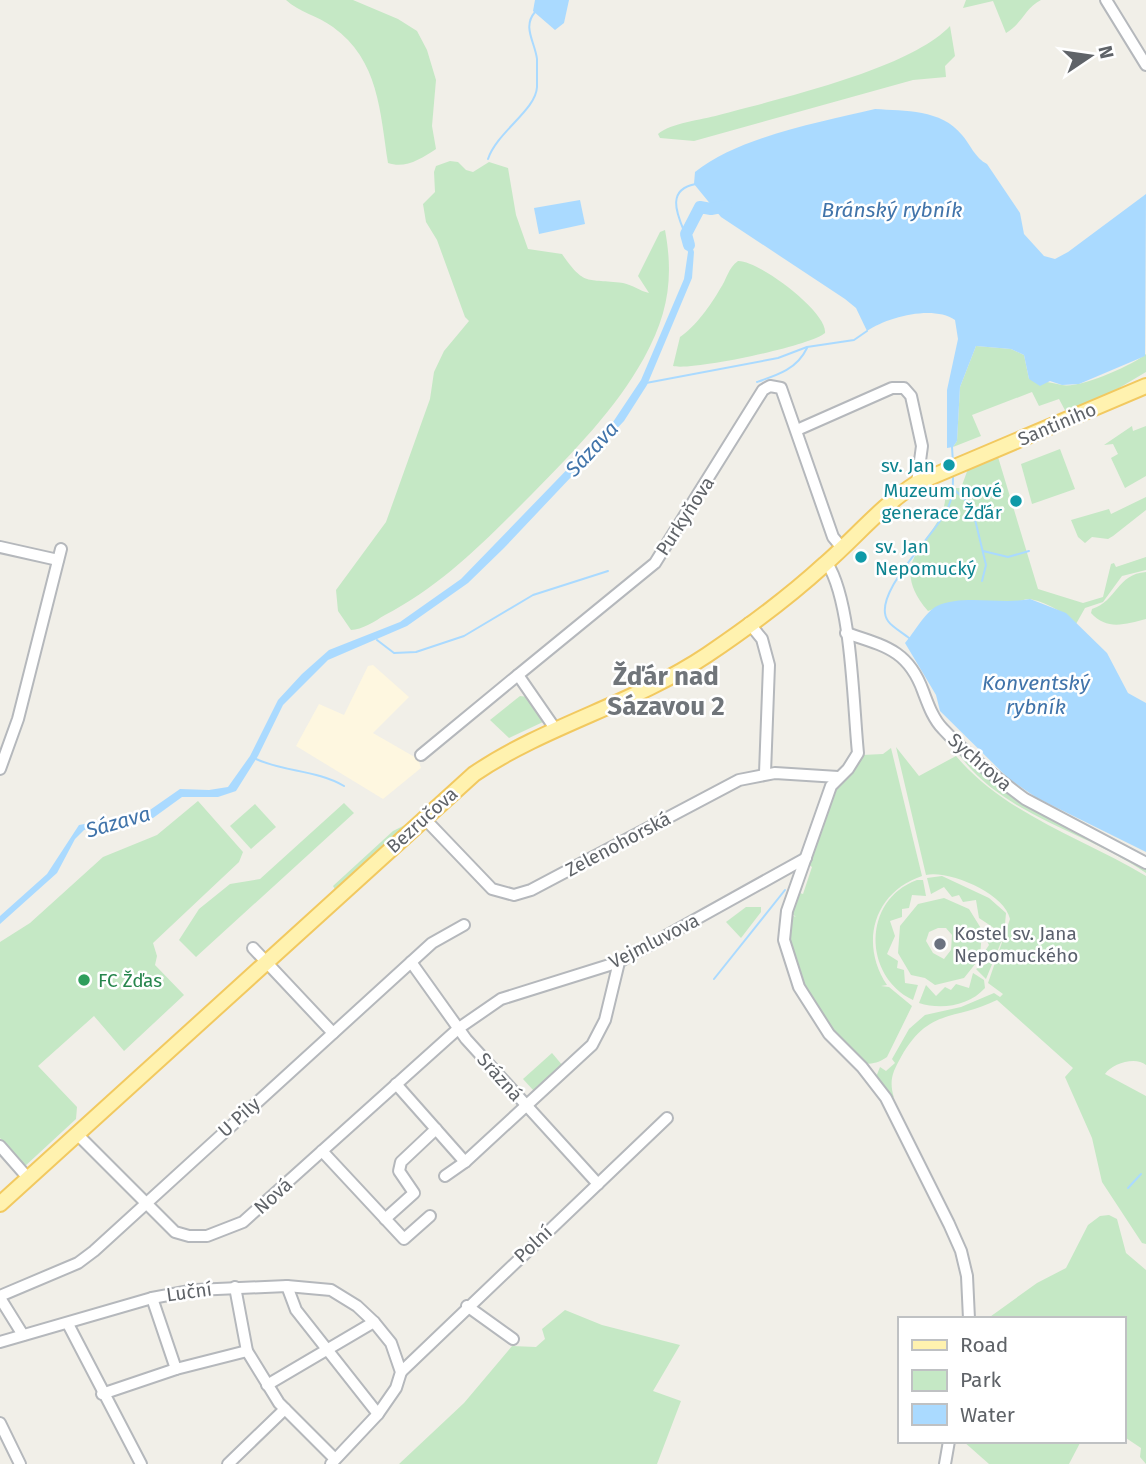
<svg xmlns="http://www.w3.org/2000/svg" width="1146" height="1464" font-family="'Fira Sans',sans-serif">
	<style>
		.commercial { fill: #fef7e0 }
		.green { fill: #c5e8c5; fill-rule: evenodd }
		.water { fill: #aadaff }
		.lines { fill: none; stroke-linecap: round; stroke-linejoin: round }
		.stream { stroke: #aadaff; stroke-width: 2 }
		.river { stroke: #aadaff; stroke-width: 12 }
		.minor-casing { stroke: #b5b8bc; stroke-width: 14 }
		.major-casing { stroke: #f2c960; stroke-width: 18 }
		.minor { stroke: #fff; stroke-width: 10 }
		.major { stroke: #fff2af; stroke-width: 14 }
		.culture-dot { fill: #0f9aa8; stroke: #fff; stroke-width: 2.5 }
		.worship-dot { fill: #6b7280; stroke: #fff; stroke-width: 2.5 }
		.leisure-dot { fill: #2e9e5b; stroke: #fff; stroke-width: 2.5 }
		.labels { text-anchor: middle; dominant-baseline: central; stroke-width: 5; stroke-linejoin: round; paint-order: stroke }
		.street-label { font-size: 19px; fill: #5f6368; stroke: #fff }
		.culture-label { font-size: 19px; fill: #0d838f; stroke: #fff; text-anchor: end }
		.worship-label { font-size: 19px; fill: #5b616d; stroke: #fff; text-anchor: start }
		.leisure-label { font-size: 19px; fill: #27864d; stroke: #fff; text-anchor: start }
		.water-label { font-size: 21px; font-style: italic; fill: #4174aa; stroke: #fff }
		.district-label { font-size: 26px; font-weight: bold; fill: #70757a; stroke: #fff }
	</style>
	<rect width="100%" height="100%" fill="#f1efe8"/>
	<polygon class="commercial" points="373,665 409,697 373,733 418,759 421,768 383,799 296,746 319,704 344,715 368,666"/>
	<g class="green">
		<path d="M286 0H353L398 19 417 31 427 50 436 80 432 126 436 149C421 159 405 169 388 163 380 112 379 60 333 27 318 16 299 12 286 0Z"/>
		<path d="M966 0H1041C1025 8 1022 24 1006 33L993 1 963 8Z"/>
		<path d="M950 26 955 56 945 66 946 77 913 80 694 141 660 138 658 134C671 123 701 120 719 115 778 99 910 69 950 26Z"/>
		<path d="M450 161 458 162 466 170 473 172 489 162 508 168 516 215 528 249 562 254C585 287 586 278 623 283 633 285 640 291 649 293L638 276 660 232 665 230C674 278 668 315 644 358 615 410 574 451 532 494 487 539 443 585 385 615 375 621 362 630 351 630L338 611 336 590 386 522 430 399 434 372 444 351 469 321 465 317 437 240 426 222 423 204 435 192 434 172 436 166Z"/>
		<path d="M738 261C758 260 828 312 825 333 811 346 691 371 673 366L680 337C695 327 711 305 720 289 727 279 728 268 738 261Z"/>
		<path d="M976 346 1011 349 1024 355 1029 379C1041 380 1051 383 1062 385 1079 389 1133 365 1146 354V372L1092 404 1067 414 1059 399 1039 406 1032 392 972 415 981 436 953 447 957 441 960 387Z"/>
		<polygon points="1132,426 1133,431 1146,426 1146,476 1125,488 1111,458 1118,454 1113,444 1104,445"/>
		<polygon points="1060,449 1075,489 1032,504 1021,464"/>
		<path d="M998 457 1038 589 1083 603 1103 597 1111 564 1114 563 1116 567 1146 557V570L1122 576 1103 602 1085 608 1076 624C1066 613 1044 601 1029 599 1024 599 1018 602 1013 603 978 605 964 597 928 611 878 553 952 538 945 488H961L969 466Z"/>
		<polygon points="1146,497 1146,510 1113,536 1108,539 1092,537 1085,543 1078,537 1071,520 1109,509 1111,514"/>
		<path d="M1146 572V619C1126 624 1107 631 1091 613L1092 609C1117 601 1117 574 1146 572Z"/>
		<polygon points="520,696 528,697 543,722 509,738 490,720"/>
		<path d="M947 735 975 764 1146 866V873C1080 827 987 813 947 735Z"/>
		<path d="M896 747 919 776 956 756C1006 815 1081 837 1146 876V1065C1135 1056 1112 1064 1105 1074L1146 1096V1244L1142 1243 1102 1182 1092 1138 1065 1077 1073 1068 997 1000C955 1021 929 1007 901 1057 892 1073 889 1081 894 1098L876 1077 880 1067 886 1071 895 1063 892 1059 909 1029 925 1015 961 1007 994 993 1000 997 1003 994 988 983 1010 919C1005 894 950 870 926 875Z"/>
		<path d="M891 748 922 876C874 892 859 943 887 985L881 986 889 987 912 1006 887 1057C880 1062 870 1066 861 1062 833 1047 793 979 789 948 787 938 790 925 791 915L796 917 790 912 797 892 803 894 812 867 808 864 819 830 823 829 833 791 862 755 883 754Z"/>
		<polygon points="498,751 336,891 333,886 393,831 407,824 461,777"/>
		<polygon points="198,801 243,852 239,862 153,943 157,956 155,965 184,995 124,1051 94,1016 38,1066 77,1107 76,1119 24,1167 0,1138 0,942 30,923 103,857 157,835"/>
		<polygon points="344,803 354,813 196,957 179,940 199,909 230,884 260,879"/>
		<polygon points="255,804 276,827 251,849 230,826"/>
		<polygon points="942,876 989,898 1006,913 1004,935 986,979 976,969 990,962 985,951 989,945 986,939 994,928 979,918 976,900 963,902 959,895 952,897 944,887 931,894 927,878"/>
		<path d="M917 880H923L926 896 912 895 909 908 902 909V917L890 921 895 936 887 954 898 961 897 968 904 970 905 983 918 985 913 1000C863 976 862 900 917 880Z"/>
		<path d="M944 898 969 909 982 930 980 958 964 978 935 985 925 978 911 975 898 953 900 926 918 904ZM938 928H946L952 935 951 950 944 959 933 953 926 941 929 932Z"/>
		<polygon points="746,907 761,907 761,912 741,938 726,922"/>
		<path d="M973 973 984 980 985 988C969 1006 941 1010 919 1003L926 985 936 996 945 987 951 990 956 984 969 988Z"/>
		<polygon points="552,1053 563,1066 534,1091 523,1079"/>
		<polygon points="1109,1215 1117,1219 1126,1253 1146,1270 1146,1464 1140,1457 1141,1448 1123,1436 1123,1319 987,1319 1037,1283 1066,1268 1088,1225 1100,1216"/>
		<polygon points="565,1310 602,1325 680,1345 653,1391 681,1401 657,1464 399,1464 464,1403 512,1346 536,1347 545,1339 542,1329"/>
		<polygon points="963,1441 1081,1441 1069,1464 989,1464"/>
	</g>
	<g class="water">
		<polygon points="535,0 569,0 564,23 555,30 533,11"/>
		<path d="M875 109C905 111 941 109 962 135 970 144 975 158 987 164L1020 213 1024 234 1044 256 1055 259 1068 252 1146 194 1145 356 1079 384 1062 385 1050 381 1040 386 1029 379 1024 355 1011 349 976 346 960 387 957 441 953 447 947 448V390L958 339 955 320C933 305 888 317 867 331L856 308 845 299 721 217 694 184 695 172C739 137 820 122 875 109Z"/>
		<polygon points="580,200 585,224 539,234 534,208"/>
		<polygon points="686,227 694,252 692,278 647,385 624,421 504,548 468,583 407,626 328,660 283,705 258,756 236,791 218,797 182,797 153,818 84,830 75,839 57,873 0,924 0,916 47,874 79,825 147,812 180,789 209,790 228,787 250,756 278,700 302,674 329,650 400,622 461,579 613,422 641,380 684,279 688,252 682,235"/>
		<path d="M1030 599 1066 613 1107 653 1128 693 1146 703V852L1037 798 1009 779 940 711 936 695 905 643C914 633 925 612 937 606 963 594 1002 605 1030 599Z"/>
	</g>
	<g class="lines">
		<g class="stream">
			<path d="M488 159C497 132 536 110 537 87 537 78 537 67 537 59 535 42 522 27 535 12"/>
			<path d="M684 231C676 212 667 189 696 184"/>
			<path d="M757 382C778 375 797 369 807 348"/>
			<polyline points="646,383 778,358 807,347 854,340 867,331"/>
			<polyline points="952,447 953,463"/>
			<polyline points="955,490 972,507 986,565 982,581"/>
			<polyline points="983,551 1008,557 1029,551"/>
			<path d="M909 638C903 633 892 627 888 621 869 595 939 531 948 508 953 497 953 486 953 475"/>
			<polyline points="377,640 394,653 416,652 464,636 533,595 608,571"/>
			<path d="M256 759C284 772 317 770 344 786"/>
			<polyline points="714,979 785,890"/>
			<polyline points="1128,1188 1141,1174"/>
		</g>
		<polyline class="river" points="689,245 686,234 700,207 711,209 726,206"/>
		<g class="minor-casing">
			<g id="minor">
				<polyline points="1106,0 1146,65"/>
				<polyline points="797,430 892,388 904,388 911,396 922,446 917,483"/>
				<polyline points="0,547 58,560"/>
				<path d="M827 563C852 602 853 705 858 753L848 769 831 786 787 911 784 940 799 987 829 1034 862 1067 886 1098 949 1224 961 1251 967 1276 969 1319"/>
				<polyline points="749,623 762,639 769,665 765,773"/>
				<path d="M846 633C885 646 908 650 923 691 928 704 933 719 943 729 967 755 997 778 1025 799L1146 863"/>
				<polyline points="556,730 518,675 655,563 763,390 770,386 781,388 833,537 842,548"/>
				<polyline points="421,755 518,675"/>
				<polyline points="0,769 18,719 61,549"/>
				<polyline points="424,818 492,889 514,895 531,890 739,780 775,773 838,777"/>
				<polyline points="253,948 333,1033"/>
				<polyline points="411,962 466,1039 598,1184"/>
				<polyline points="396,1084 465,1162"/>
				<polyline points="77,1134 175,1232 189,1236 207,1236 243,1222 459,1028 501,999 619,962 806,858"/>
				<polyline points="0,1146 28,1178"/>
				<polyline points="322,1151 404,1239 430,1216"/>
				<polyline points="445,1176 465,1162 592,1045 605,1020 619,962"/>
				<polyline points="385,1219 414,1193 399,1171 401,1162 436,1129"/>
				<polyline points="287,1286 296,1310 378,1414"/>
				<polyline points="235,1287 247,1351 279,1403 335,1459"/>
				<polyline points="0,1296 78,1263 94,1251 432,943 464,925"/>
				<polyline points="0,1298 23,1335"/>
				<polyline points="152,1298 176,1369"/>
				<polyline points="467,1306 513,1339"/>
				<polyline points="68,1324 141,1464"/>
				<polyline points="0,1342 152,1298 195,1290 287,1286 331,1290 357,1306 374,1322 391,1343 401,1372 396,1388 378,1414 331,1464"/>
				<polyline points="401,1372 667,1118"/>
				<polyline points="267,1385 374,1322"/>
				<polyline points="102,1394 176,1369 247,1351"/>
				<polyline points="0,1423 20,1464"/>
				<polyline points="228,1464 285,1409"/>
				<polyline points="945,1464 949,1441"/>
			</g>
		</g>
		<g class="major-casing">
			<path id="major" d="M0 1204 474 774C546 725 634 704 707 655 747 628 789 597 825 564 856 537 882 505 917 483L1146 386"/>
		</g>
		<use href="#minor" class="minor"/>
		<use href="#major" class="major"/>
	</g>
	<g class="culture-dot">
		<circle cx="949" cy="465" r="7"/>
		<circle cx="1016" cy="501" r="7"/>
		<circle cx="861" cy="557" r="7"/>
	</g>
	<circle class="worship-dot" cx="940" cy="944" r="7"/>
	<circle class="leisure-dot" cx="84" cy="980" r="7"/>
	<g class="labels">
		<g class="street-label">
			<text transform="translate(1057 424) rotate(-23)">Santiniho</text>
			<text transform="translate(685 516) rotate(-57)">Purkyňova</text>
			<text transform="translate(980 762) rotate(41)">Sychrova</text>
			<text transform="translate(422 820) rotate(-42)">Bezručova</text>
			<text transform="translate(618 844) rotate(-28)">Zelenohorská</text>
			<text transform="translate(654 941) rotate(-27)">Vejmluvova</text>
			<text transform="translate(500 1077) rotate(48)">Srázná</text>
			<text transform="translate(239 1117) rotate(-42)">U Pily</text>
			<text transform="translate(273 1196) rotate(-42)">Nová</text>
			<text transform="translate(533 1244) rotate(-43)">Polní</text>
			<text transform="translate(189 1292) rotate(-8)">Luční</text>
		</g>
		<g class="culture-label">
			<text x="935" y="465">sv. Jan</text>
			<text x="1002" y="490">Muzeum nové<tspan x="1002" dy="22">generace Žďár</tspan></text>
			<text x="875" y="546" text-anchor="start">sv. Jan<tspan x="875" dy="22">Nepomucký</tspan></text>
		</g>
		<g class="worship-label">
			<text x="954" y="933">Kostel sv. Jana<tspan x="954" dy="22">Nepomuckého</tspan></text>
		</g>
		<g class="leisure-label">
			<text x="98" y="980">FC Žďas</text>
		</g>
		<g class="water-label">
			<text x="892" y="210">Bránský rybník</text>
			<text transform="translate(592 449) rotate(-47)">Sázava</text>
			<text x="1036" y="683">Konventský<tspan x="1036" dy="24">rybník</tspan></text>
			<text transform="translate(118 822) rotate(-16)">Sázava</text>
		</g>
		<g class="district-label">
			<text x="666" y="676">Žďár nad<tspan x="666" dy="30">Sázavou 2</tspan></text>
		</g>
	</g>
	<rect x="898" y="1317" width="228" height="126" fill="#ffffff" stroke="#bfc1c3" stroke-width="2"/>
	<rect x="912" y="1340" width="35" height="10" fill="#fff2af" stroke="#bfc1c3" stroke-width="2"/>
	<text x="960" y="1352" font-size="21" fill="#5f6368">Road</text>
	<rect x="912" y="1370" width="35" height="21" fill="#c5e8c5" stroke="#bfc1c3" stroke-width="2"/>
	<text x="960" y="1387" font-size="21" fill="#5f6368">Park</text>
	<rect x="912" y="1404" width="35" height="21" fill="#aadaff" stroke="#bfc1c3" stroke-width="2"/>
	<text x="960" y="1422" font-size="21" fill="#5f6368">Water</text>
	<g transform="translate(1090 56) rotate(77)" stroke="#ffffff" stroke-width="5" paint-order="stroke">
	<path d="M0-5L12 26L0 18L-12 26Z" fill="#5f6368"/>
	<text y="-10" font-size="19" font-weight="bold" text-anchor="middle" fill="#5f6368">N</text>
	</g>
</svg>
